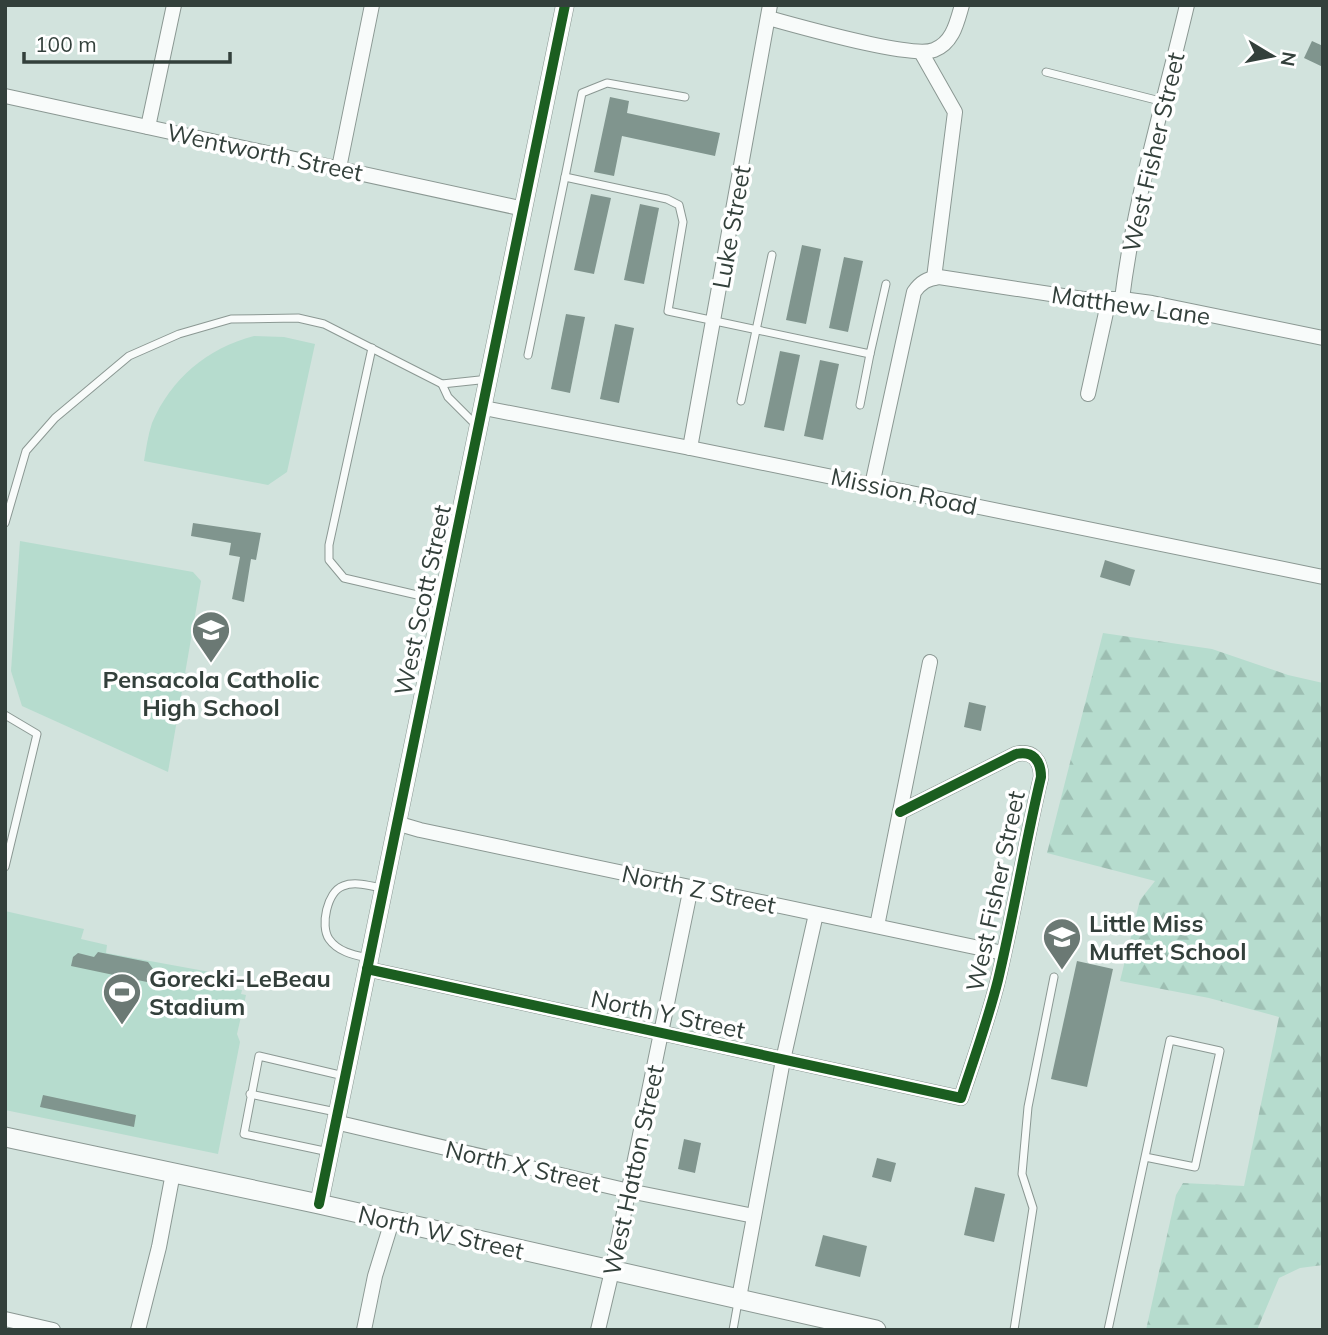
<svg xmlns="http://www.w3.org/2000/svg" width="1328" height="1335" font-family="Mulish,sans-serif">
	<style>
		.forest { fill: url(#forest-firs) }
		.garden { fill: #b6dcce }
		.building { fill: #80958e }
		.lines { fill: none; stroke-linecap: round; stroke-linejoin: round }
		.service-casing { stroke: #8b9893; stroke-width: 9 }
		.minor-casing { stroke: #8b9893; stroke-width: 16 }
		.tertiary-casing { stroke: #8b9893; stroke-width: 19 }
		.secondary-casing { stroke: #8b9893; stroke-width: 21 }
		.service { stroke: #f8fbfa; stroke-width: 7 }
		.minor { stroke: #f8fbfa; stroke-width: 14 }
		.tertiary { stroke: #f8fbfa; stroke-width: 18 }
		.secondary { stroke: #f8fbfa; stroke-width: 19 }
		.cycleway-casing { stroke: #fff; stroke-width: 15 }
		.cycleway { stroke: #1b5e20; stroke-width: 10 }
		.labels { text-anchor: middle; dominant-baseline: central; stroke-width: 7; stroke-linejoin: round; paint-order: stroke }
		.street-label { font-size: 24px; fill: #33403b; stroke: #fff }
		.poi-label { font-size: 24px; font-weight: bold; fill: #33403b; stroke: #fff; text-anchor: start }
	</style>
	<defs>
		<pattern id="forest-firs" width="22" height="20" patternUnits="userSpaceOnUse" patternTransform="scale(1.75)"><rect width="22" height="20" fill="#b6dcce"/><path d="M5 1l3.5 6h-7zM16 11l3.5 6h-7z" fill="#9dbeb2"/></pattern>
	</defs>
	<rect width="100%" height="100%" fill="#d2e3dd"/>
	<polygon class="forest" points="1103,633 1212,649 1288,675 1323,683 1323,1265 1300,1268 1279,1278 1257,1330 1146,1330 1176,1195 1183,1183 1244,1186 1279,1017 1209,998 1120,981 1140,900 1155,881 1047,853"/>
	<g class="garden">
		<path d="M254 336 284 337 315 344 287 472 268 485 144 461C146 449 148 435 152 423 171 379 207 348 254 336Z"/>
		<polygon points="20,541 193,572 201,581 168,772 22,706 11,671"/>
		<polygon points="5,911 84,929 81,939 107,945 106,953 221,974 218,985 242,990 241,994 246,995 237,1034 240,1042 218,1154 5,1110"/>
	</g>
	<g class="building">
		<polygon points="1312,41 1323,46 1323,67 1304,58"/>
		<polygon points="610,97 629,101 627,113 720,133 715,156 622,136 614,176 594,172"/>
		<polygon points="591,194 611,198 594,274 574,270"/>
		<polygon points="640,204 659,208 644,284 624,280"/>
		<polygon points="802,245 821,249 806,324 786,320"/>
		<polygon points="844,257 863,261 848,332 829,328"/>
		<polygon points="566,314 585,317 570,393 551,389"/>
		<polygon points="615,324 634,328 619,403 600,399"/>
		<polygon points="780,351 800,355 784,431 764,427"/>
		<polygon points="820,360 839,364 823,440 804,436"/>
		<polygon points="193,523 261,533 256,560 251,559 244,602 232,599 240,557 229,555 231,543 191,536"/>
		<polygon points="1105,560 1135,570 1130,586 1100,577"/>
		<polygon points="969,702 986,706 981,731 964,727"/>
		<polygon points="98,952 148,962 153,969 167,972 166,986 71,966 73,957 78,953 94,957"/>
		<polygon points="1077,961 1113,969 1087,1087 1051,1079"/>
		<polygon points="43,1095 136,1115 134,1127 40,1107"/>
		<polygon points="684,1139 701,1143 695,1173 678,1169"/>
		<polygon points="877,1158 896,1163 891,1182 872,1177"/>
		<polygon points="975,1187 1005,1194 994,1242 964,1235"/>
		<polygon points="823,1235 867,1246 860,1277 815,1266"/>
	</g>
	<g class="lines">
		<g class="service-casing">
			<g id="service">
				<polyline points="1046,72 1164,102"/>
				<polyline points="565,177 582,93 607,83 685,97"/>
				<polyline points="372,348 329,545 329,560 344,578 443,601"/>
				<polyline points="528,355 565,177 667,199 679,205 683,222 668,311 870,354 886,284"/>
				<polyline points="741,401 772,255"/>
				<polyline points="860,405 870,354"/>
				<polyline points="478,427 448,397 442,384 489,379"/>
				<polyline points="5,523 26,451 55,418 129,356 179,334 231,319 298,318 324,324 442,384"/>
				<polyline points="5,715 37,734 5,867"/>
				<path d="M368 958C354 955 338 952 329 939 320 926 327 892 343 886 355 881 370 886 382 888"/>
				<polyline points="250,1094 336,1112"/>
				<polyline points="329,1152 244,1134 259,1056 344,1076"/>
				<polyline points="733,1330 738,1302"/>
				<polyline points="1014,1330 1033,1208 1022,1174 1028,1107 1054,977"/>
				<polyline points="1108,1330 1170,1040 1220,1051 1195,1167 1145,1157"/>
			</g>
		</g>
		<g class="minor-casing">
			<g id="minor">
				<path d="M768 18C798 26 911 59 934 50 953 43 957 22 962 5"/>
				<polyline points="921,52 955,112 934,278"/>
				<polyline points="5,96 524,209"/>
				<polyline points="148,127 174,5"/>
				<polyline points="339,168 372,5"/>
				<path d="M1122 299C1134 200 1164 103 1187 5"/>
				<polyline points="1088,394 1109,299"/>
				<polyline points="484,408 690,448 1323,577"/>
				<polyline points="690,448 770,5"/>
				<path d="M872 485 914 292C921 282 927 279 939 277L1083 299H1122L1152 303 1323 338"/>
				<polyline points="396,823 420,830 1003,953"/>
				<polyline points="877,926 930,662"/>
				<path d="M367 969 961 1098C974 1059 988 1020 998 980 1014 913 1025 844 1041 777 1041 761 1033 750 1016 754L900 812"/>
				<polyline points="335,1122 629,1191 754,1216"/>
				<polyline points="739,1298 783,1060 816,914"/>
				<polyline points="5,1319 53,1330"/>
				<polyline points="138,1330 159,1247 173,1173"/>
				<polyline points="364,1330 375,1276 392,1221"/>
				<polyline points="598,1330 612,1271 691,887"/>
			</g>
		</g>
		<g class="tertiary-casing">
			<polyline id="tertiary" points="319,1204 565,5"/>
		</g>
		<g class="secondary-casing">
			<polyline id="secondary" points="5,1137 319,1204 876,1330"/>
		</g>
		<use href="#service" class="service"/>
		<use href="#minor" class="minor"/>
		<use href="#tertiary" class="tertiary"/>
		<use href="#secondary" class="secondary"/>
		<g class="cycleway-casing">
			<g id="cycleway">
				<path d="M367 969 961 1098C974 1059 988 1020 998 980 1014 913 1025 844 1041 777 1041 761 1033 750 1016 754L900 812"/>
				<polyline points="319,1204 565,5"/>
			</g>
		</g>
		<use href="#cycleway" class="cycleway"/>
	</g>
	<defs>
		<g id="school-pin" transform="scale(2.0125)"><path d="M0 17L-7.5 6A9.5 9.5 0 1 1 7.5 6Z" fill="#6b7974" stroke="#fff"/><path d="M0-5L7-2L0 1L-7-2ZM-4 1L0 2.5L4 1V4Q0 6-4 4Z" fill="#fff"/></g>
		<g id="stadium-pin" transform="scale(2.0125)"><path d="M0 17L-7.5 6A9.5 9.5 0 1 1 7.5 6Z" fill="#6b7974" stroke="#fff"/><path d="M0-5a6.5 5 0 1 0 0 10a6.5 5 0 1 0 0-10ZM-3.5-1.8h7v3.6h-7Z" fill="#fff"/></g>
	</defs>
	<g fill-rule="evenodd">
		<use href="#school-pin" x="211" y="630"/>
		<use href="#school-pin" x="1062" y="937"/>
		<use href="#stadium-pin" x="122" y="992"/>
	</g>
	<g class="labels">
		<g class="street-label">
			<text transform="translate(265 152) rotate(12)">Wentworth Street</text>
			<text transform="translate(1153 152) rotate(-77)">West Fisher Street</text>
			<text transform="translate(731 227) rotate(-80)">Luke Street</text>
			<text transform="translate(1131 305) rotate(8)">Matthew Lane</text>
			<text transform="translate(904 491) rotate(12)">Mission Road</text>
			<text transform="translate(422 600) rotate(-78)">West Scott Street</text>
			<text transform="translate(699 889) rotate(12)">North Z Street</text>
			<text transform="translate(995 891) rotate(-78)">West Fisher Street</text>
			<text transform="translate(668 1014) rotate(12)">North Y Street</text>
			<text transform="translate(523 1166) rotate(13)">North X Street</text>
			<text transform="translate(633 1170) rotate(-78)">West Hatton Street</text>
			<text transform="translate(441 1232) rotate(13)">North W Street</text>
		</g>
		<g class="poi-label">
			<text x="211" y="679" text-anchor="middle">Pensacola Catholic<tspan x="211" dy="28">High School</tspan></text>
			<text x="1089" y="923">Little Miss<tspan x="1089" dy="28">Muffet School</tspan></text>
			<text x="149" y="978">Gorecki-LeBeau<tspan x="149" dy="28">Stadium</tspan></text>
		</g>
	</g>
	<rect width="1328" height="1335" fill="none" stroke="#33403b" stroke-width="14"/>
	<g transform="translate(1272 56) rotate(100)" stroke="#ffffff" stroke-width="5" paint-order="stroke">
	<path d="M0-5L12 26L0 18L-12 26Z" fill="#33403b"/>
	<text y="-10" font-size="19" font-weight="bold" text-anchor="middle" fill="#33403b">N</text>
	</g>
	<path d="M24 52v10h206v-10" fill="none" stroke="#33403b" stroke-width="3.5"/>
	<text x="35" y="52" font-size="21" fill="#33403b" stroke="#ffffff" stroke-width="5" paint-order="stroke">100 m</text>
</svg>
